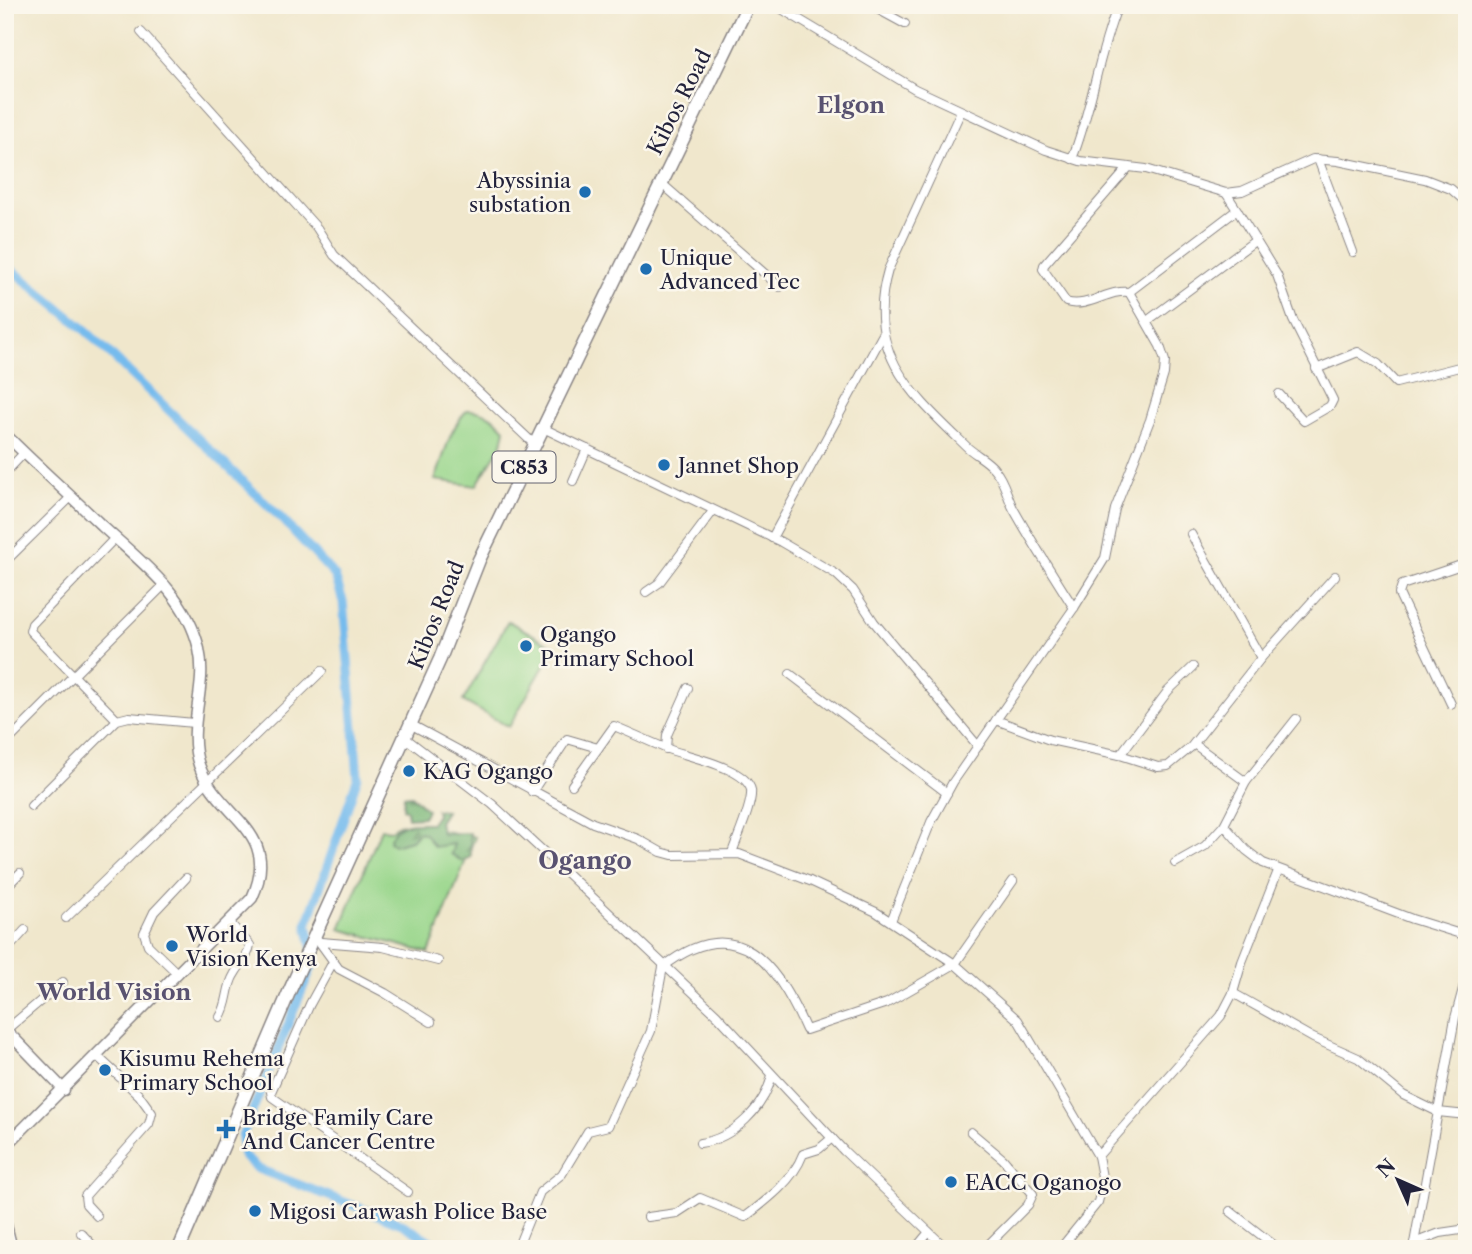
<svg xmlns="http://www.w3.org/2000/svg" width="1472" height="1254" font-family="'Libre Caslon Text',serif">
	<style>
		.grass { fill: #99d68b; stroke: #5e7c63; stroke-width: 2 }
		.forest { fill: url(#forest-firs); stroke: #4e6c59; stroke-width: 2 }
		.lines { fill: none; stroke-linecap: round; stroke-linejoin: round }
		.canal { stroke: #76bbed; stroke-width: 9 }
		.minor-casing { stroke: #898484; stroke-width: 10 }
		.tertiary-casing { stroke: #898484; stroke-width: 13 }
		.primary-casing { stroke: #898484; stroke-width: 15 }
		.minor { stroke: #fff; stroke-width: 8 }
		.tertiary { stroke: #fff; stroke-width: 10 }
		.primary { stroke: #fff; stroke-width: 12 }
		.poi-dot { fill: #1f6fb2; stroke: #fbf7ec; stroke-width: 2.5 }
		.labels { text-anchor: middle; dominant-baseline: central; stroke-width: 5; stroke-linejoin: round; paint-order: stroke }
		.shield { fill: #fbf7ec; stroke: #636270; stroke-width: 2 }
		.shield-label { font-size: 19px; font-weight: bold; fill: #22223b }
		.street-label { font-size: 21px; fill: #22223b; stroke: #fbf7ec }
		.poi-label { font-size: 21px; fill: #22223b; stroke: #fbf7ec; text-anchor: start }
		.neighbourhood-label { font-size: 23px; font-weight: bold; fill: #595271; stroke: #fbf7ec }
		.quarter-label { font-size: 24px; font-weight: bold; fill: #595271; stroke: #fbf7ec }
	</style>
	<defs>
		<pattern id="forest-firs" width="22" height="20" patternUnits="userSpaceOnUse" patternTransform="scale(1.75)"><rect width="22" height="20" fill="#7ab777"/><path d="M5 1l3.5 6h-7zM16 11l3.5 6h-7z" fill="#649463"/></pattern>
	</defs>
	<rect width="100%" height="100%" fill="#fbf7ec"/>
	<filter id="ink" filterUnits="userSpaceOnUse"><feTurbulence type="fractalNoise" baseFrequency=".0143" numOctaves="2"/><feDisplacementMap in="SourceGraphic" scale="14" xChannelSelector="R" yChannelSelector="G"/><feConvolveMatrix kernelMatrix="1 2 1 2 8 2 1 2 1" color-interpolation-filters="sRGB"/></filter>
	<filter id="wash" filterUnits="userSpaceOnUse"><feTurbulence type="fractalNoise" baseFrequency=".00686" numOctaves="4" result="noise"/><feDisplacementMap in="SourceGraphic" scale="28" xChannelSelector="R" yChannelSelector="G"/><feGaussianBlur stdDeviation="1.57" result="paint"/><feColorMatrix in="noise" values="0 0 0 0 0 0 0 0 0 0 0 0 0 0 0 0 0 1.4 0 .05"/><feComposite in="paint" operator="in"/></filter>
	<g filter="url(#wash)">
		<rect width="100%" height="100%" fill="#f0e7cc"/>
		<g class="grass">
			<path d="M467 410C485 411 493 416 505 429L502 444 476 486 435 480C446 452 447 433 467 410Z"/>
			<polygon points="508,621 555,647 509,727 463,701"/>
			<polygon points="409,824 475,837 429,953 340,929 381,829 392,830 398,825"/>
		</g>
		<g class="forest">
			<polygon points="411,795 427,810 423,817 408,818 407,811 403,808 404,796"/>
			<path d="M436 810 446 811 439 822 442 834 470 833 471 857 462 861 451 854 454 844 434 847 425 834 419 832 411 840 394 845 389 841C396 820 413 823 431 823L437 815Z"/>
		</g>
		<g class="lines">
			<polyline class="canal" points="5,264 82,327 282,519 335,576 343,601 358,777 307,925 315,959 242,1136 243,1156 258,1169 402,1224 444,1249"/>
		</g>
	</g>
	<g filter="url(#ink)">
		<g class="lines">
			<g class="minor-casing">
				<g id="minor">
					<polyline points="775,5 915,89 1046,150 1080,161 1146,169 1226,193 1242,191 1313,159 1338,161 1425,179 1451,189 1467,203"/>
					<polyline points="870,5 905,24"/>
					<polyline points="141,32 317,228 334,255 535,445"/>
					<path d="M961 111 888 270C864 352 911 393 966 446 975 455 988 460 995 470 1004 480 1007 496 1013 508 1032 542 1053 575 1074 608"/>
					<path d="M1072 159C1092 109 1097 58 1117 8"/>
					<polyline points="1318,159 1353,252"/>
					<path d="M1129 167 1044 265 1043 269 1066 302C1088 309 1108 289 1129 292L1237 210 1226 193"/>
					<polyline points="660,182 780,287"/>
					<polyline points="1237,210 1277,275 1293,320 1333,400 1330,406 1304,421 1279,394"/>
					<polyline points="1147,321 1256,240"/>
					<polyline points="1316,369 1358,352 1378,364 1396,383 1467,365"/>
					<polyline points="543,428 781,542 836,574 853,590 874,622 978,746"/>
					<polyline points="5,473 24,453"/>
					<polyline points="573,481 587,449"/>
					<polyline points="1191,534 1261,658"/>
					<polyline points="115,538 32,624 30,631 117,720"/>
					<polyline points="772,538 882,336"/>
					<polyline points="5,562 71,497"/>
					<polyline points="646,592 659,583 713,511"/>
					<polyline points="790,674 947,793"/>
					<polyline points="1451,704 1399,594 1402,585 1467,563"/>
					<polyline points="996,720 1050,740 1120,755 1158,767 1168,766 1191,747 1261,658 1335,576"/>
					<polyline points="410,724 593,823 638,839 661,852 672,855 739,854 810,881 876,912 955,964 1018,1020 1098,1156 1103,1182 1098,1202 1060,1249"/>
					<polyline points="404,737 492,804 571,877 717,1015 844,1151 947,1249"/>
					<polyline points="5,744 165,584"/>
					<polyline points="1194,744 1246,782 1224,825 1246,850 1263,863 1412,919 1467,936"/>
					<polyline points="666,749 667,735 688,688"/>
					<polyline points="1120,755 1168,691 1193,667"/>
					<polyline points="1246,782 1296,719"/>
					<path d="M572 785 614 726C631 733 648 741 665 748 685 756 746 767 751 790 753 804 737 838 732 853"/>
					<polyline points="532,792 567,739 598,748"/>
					<polyline points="31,806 117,720 129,717 194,723"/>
					<polyline points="1175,863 1205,846 1224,825"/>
					<polyline points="5,888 20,873"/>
					<polyline points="66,918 322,671"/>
					<polyline points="891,921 931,822 953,782 1074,608 1105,558 1115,509 1150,420 1164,374 1165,361 1160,346 1129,292"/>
					<polyline points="315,936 339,969 385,993 431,1022"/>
					<polyline points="321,942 383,947 438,961"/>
					<polyline points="5,952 25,930"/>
					<polyline points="333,962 310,1004 271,1092 272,1097 408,1192"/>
					<polyline points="178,974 148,945 144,933 154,912 186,878"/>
					<polyline points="1233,993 1313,1038 1358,1058 1403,1095 1438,1112 1467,1115"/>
					<path d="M220 1017C229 1003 226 988 234 975 240 964 248 958 250 945L229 922"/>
					<polyline points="6,1030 63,982"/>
					<polyline points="97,1056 139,1095 152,1113 149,1124 85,1196 86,1204 97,1216"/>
					<polyline points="971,1132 1003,1159 1033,1194 1028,1205 984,1249"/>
					<path d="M700 1143C733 1139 765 1107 772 1075"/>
					<polyline points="1098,1156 1221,1016 1233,993 1242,962 1278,871"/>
					<polyline points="1230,1211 1279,1249"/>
					<path d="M648 1217 677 1213 700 1198 745 1217C766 1201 793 1181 803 1154L819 1149 832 1138"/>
					<polyline points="81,1233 96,1249"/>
					<polyline points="1414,1243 1440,1233 1467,1229"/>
					<path d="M517 1249 540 1192 562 1174 588 1131 608 1126 651 1031 663 967C737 909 777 964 806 1030L887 1003 955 964 1013 881"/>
					<polyline points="915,1249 929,1232"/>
					<polyline points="1413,1249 1455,1018 1467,974"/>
				</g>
			</g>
			<g class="tertiary-casing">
				<g id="tertiary">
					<path d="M5 434C37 466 70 495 102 526 141 562 187 595 199 649 208 688 186 726 199 765 218 818 283 830 252 898L5 1147"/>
					<polyline points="5,1029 64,1090"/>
					<polyline points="5,1221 12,1249"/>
				</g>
			</g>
			<g class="primary-casing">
				<polyline id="primary" points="179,1249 290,990 440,659 479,560 748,5"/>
			</g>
			<use href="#minor" class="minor"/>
			<use href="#tertiary" class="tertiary"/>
			<use href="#primary" class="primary"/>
		</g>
	</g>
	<g class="poi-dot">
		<circle cx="585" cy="192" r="7"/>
		<circle cx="646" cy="269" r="7"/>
		<circle cx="664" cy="465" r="7"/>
		<circle cx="526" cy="646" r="7"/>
		<circle cx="409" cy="771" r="7"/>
		<circle cx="172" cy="946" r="7"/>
		<circle cx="105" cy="1070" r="7"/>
		<path d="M222.5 1118.5h7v7h7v7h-7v7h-7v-7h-7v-7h7z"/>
		<circle cx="951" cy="1182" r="7"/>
		<circle cx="255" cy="1211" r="7"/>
	</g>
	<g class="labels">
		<rect class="shield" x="492.5" y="451.5" width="63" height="31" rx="5"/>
		<g class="shield-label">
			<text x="524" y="467">C853</text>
		</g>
		<g class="street-label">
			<text transform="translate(679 102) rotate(-63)">Kibos Road</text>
			<text transform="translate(436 615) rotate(-68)">Kibos Road</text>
		</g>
		<g class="poi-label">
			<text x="571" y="180" text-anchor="end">Abyssinia<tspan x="571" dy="24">substation</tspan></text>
			<text x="660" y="257">Unique<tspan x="660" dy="24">Advanced Tec</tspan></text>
			<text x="678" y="465">Jannet Shop</text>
			<text x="540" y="634">Ogango<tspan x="540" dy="24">Primary School</tspan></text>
			<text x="423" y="771">KAG Ogango</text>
			<text x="186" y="934">World<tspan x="186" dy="24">Vision Kenya</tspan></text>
			<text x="119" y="1058">Kisumu Rehema<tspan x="119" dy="24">Primary School</tspan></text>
			<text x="242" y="1117">Bridge Family Care<tspan x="242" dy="24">And Cancer Centre</tspan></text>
			<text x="965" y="1182">EACC Oganogo</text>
			<text x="269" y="1211">Migosi Carwash Police Base</text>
		</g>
		<g class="neighbourhood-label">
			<text x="851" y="105">Elgon</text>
			<text x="114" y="992">World Vision</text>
		</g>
		<g class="quarter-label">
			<text x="585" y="860">Ogango</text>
		</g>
	</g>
	<rect width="1472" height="1254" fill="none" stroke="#fbf7ec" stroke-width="28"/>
	<g transform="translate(1398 1180) rotate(315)" stroke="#fbf7ec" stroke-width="5" paint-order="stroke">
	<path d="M0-5L12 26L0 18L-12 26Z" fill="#22223b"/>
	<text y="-10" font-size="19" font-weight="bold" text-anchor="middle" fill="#22223b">N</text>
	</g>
</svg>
